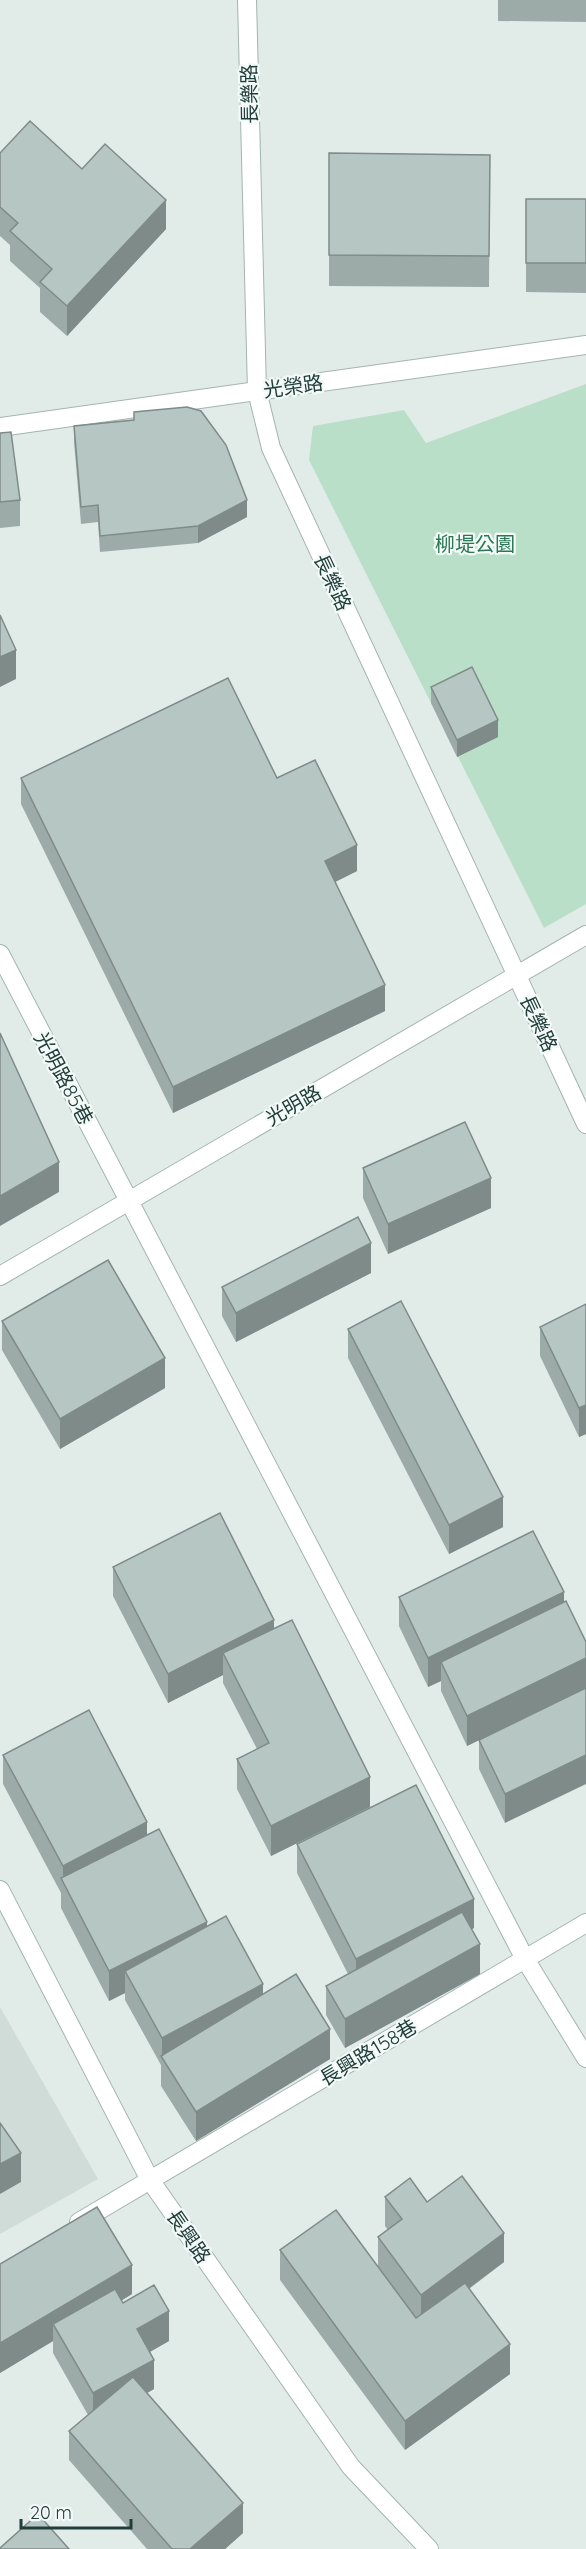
<svg xmlns="http://www.w3.org/2000/svg" width="586" height="2549" font-family="Quicksand,'Noto Sans TC',sans-serif">
	<style>
		.built { fill: #cfdcd8 }
		.green { fill: #b9dfc9 }
		.lines { fill: none; stroke-linecap: round; stroke-linejoin: round }
		.minor-casing { stroke: #a4b4b1; stroke-width: 20 }
		.minor { stroke: #fff; stroke-width: 18 }
		.wall { fill: #9daba8 }
		.shaded-wall { fill: #7f8b88 }
		.building { fill: #b6c7c3; stroke: #7f8b88; stroke-width: 1.5 }
		.labels { text-anchor: middle; dominant-baseline: central; stroke-width: 4.5; stroke-linejoin: round; paint-order: stroke }
		.street-label { font-size: 20px; fill: #213e3b; stroke: #f2f9f6 }
		.park-label { font-size: 20px; fill: #297754; stroke: #f2f9f6 }
	</style>
	<rect width="100%" height="100%" fill="#e1ece9"/>
	<polygon class="built" points="0,2007 98,2179 0,2234"/>
	<polygon class="green" points="586,384 586,904 544,928 309,460 313,426 404,410 426,443"/>
	<g class="lines">
		<g class="minor-casing">
			<g id="minor">
				<polyline points="247,0 257,391 271,448 586,1124"/>
				<polyline points="0,427 586,345"/>
				<polyline points="0,954 525,1959 586,2058"/>
				<polyline points="0,1276 586,935"/>
				<polyline points="0,1890 150,2180 351,2467 429,2549"/>
				<polyline points="79,2222 586,1923"/>
			</g>
		</g>
		<use href="#minor" class="minor"/>
	</g>
	<g class="wall">
		<polygon points="498,0 586,0 586,22 498,21"/>
		<polygon points="0,153 82,169 166,229 67,336 40,312 40,288 10,261 10,245 0,236"/>
		<polygon points="329,153 490,155 489,287 329,286"/>
		<polygon points="526,199 586,199 586,293 526,292"/>
		<polygon points="134,412 247,517 198,543 100,552 98,522 81,524 74,442 74,426 134,420"/>
		<polygon points="0,433 20,500 20,526 0,528"/>
		<polygon points="431,687 498,737 457,757 431,703"/>
		<polygon points="21,778 277,778 357,871 335,882 385,1011 173,1113 21,804"/>
		<polygon points="363,1168 491,1208 388,1254 363,1198"/>
		<polygon points="371,1273 236,1342 222,1316 222,1287"/>
		<polygon points="586,1304 586,1434 579,1437 540,1356 540,1327"/>
		<polygon points="2,1321 165,1388 60,1449 2,1350"/>
		<polygon points="348,1329 503,1527 449,1554 348,1358"/>
		<polygon points="533,1531 505,1823 479,1769 479,1740 467,1746 441,1691 441,1681 428,1687 399,1626 399,1597"/>
		<polygon points="113,1567 274,1628 370,1807 271,1856 237,1789 237,1759 257,1749 223,1683 223,1675 168,1703 113,1596"/>
		<polygon points="3,1755 147,1835 207,1927 263,1994 330,2059 196,2141 161,2086 161,2065 125,2000 125,1993 109,2001 61,1908 61,1893 3,1784"/>
		<polygon points="297,1844 474,1928 472,1929 480,1974 345,2048 326,2015 326,1986 348,1974 297,1873"/>
		<polygon points="385,2197 427,2202 504,2262 469,2289 510,2374 405,2450 280,2280 280,2250 378,2266 378,2237 388,2230 385,2226"/>
		<polygon points="0,2264 132,2294 121,2301 123,2303 169,2341 150,2352 154,2389 147,2393 243,2533 225,2549 147,2549 69,2460 69,2431 88,2415 53,2353 53,2341 0,2373"/>
	</g>
	<g class="shaded-wall">
		<polygon points="166,200 166,229 67,336 67,306"/>
		<polygon points="247,500 247,517 198,543 198,526"/>
		<polygon points="16,650 16,679 0,687 0,657"/>
		<polygon points="498,720 498,737 457,757 457,740"/>
		<polygon points="357,845 357,871 325,887 325,861"/>
		<polygon points="385,985 385,1011 173,1113 173,1087"/>
		<polygon points="59,1162 59,1192 0,1226 0,1196"/>
		<polygon points="491,1178 491,1208 388,1254 388,1224"/>
		<polygon points="371,1243 371,1273 236,1342 236,1313"/>
		<polygon points="165,1358 165,1388 60,1449 60,1419"/>
		<polygon points="586,1405 586,1434 579,1437 579,1408"/>
		<polygon points="503,1497 503,1527 449,1554 449,1525"/>
		<polygon points="564,1592 564,1621 441,1662 441,1681 428,1687 428,1658"/>
		<polygon points="274,1620 274,1650 223,1653 223,1675 168,1703 168,1674"/>
		<polygon points="586,1658 586,1688 467,1746 467,1716"/>
		<polygon points="586,1755 586,1784 505,1823 505,1794"/>
		<polygon points="370,1777 370,1807 271,1856 271,1826"/>
		<polygon points="147,1822 147,1852 63,1882 63,1866"/>
		<polygon points="474,1899 474,1928 356,1988 356,1959"/>
		<polygon points="207,1922 207,1951 125,1971 125,1993 109,2001 109,1971"/>
		<polygon points="480,1944 480,1974 345,2048 345,2019"/>
		<polygon points="263,1984 263,2013 162,2058 162,2038"/>
		<polygon points="330,2029 330,2059 196,2141 196,2112"/>
		<polygon points="21,2153 21,2182 0,2194 0,2164"/>
		<polygon points="504,2233 504,2262 421,2324 421,2295"/>
		<polygon points="132,2265 132,2294 61,2337 53,2324 53,2341 0,2373 0,2343"/>
		<polygon points="169,2311 169,2341 137,2359 137,2329"/>
		<polygon points="510,2344 510,2374 405,2450 405,2421"/>
		<polygon points="154,2360 154,2389 93,2423 93,2393"/>
		<polygon points="243,2503 243,2533 225,2549 190,2549"/>
	</g>
	<g class="building">
		<polygon points="30,121 82,169 105,144 166,200 67,306 40,282 52,269 10,231 18,223 0,207 0,153"/>
		<polygon points="329,153 490,155 489,256 329,255"/>
		<rect x="526" y="199" width="60" height="64"/>
		<polygon points="187,407 201,411 226,445 247,500 198,526 100,536 98,505 81,507 74,426 134,420 134,412"/>
		<polygon points="11,432 20,500 0,502 0,433"/>
		<polygon points="0,615 16,650 0,657"/>
		<polygon points="472,667 498,720 457,740 431,687"/>
		<polygon points="228,678 277,778 315,760 357,845 325,861 385,985 173,1087 21,778"/>
		<polygon points="0,1033 59,1162 0,1196"/>
		<polygon points="465,1122 491,1178 388,1224 363,1168"/>
		<polygon points="358,1217 371,1243 236,1313 222,1287"/>
		<polygon points="108,1260 165,1358 60,1419 2,1321"/>
		<polygon points="401,1301 503,1497 449,1525 348,1329"/>
		<polygon points="586,1304 586,1405 579,1408 540,1327"/>
		<polygon points="220,1513 274,1620 168,1674 113,1567"/>
		<polygon points="533,1531 564,1592 428,1658 399,1597"/>
		<polygon points="566,1601 586,1642 586,1658 467,1716 441,1662"/>
		<polygon points="292,1620 370,1777 271,1826 237,1759 269,1743 223,1653"/>
		<polygon points="586,1688 586,1755 505,1794 479,1740"/>
		<polygon points="89,1710 147,1822 63,1866 3,1755"/>
		<polygon points="416,1785 474,1899 356,1959 297,1844"/>
		<polygon points="159,1829 207,1922 109,1971 61,1878"/>
		<polygon points="462,1912 480,1944 345,2019 326,1986"/>
		<polygon points="226,1916 263,1984 162,2038 125,1971"/>
		<polygon points="296,1974 330,2029 196,2112 161,2056"/>
		<polygon points="0,2123 21,2153 0,2164"/>
		<polygon points="462,2176 504,2233 421,2295 378,2237 402,2219 385,2197 410,2178 427,2202"/>
		<polygon points="97,2207 132,2265 0,2343 0,2264"/>
		<polygon points="336,2210 416,2318 465,2283 510,2344 405,2421 280,2250"/>
		<polygon points="154,2285 169,2311 137,2329 154,2360 93,2393 53,2324 115,2289 123,2303"/>
		<polygon points="133,2377 243,2503 190,2549 172,2549 69,2431"/>
		<polygon points="38,2514 69,2549 0,2549 0,2548"/>
	</g>
	<g class="labels">
		<g class="street-label">
			<text transform="translate(249 94) rotate(-91)">長樂路</text>
			<text transform="translate(293 386) rotate(-8)">光榮路</text>
			<text transform="translate(333 582) rotate(65)">長樂路</text>
			<text transform="translate(539 1023) rotate(65)">長樂路</text>
			<text transform="translate(64 1078) rotate(62)">光明路85巷</text>
			<text transform="translate(293 1105) rotate(-30)">光明路</text>
			<text transform="translate(368 2052) rotate(-31)">長興路158巷</text>
			<text transform="translate(189 2236) rotate(55)">長興路</text>
		</g>
		<g class="park-label">
			<text x="475" y="543">柳堤公園</text>
		</g>
	</g>
	<path d="M21 2519v9h110v-9" fill="none" stroke="#213e3b" stroke-width="3"/>
	<text x="30" y="2519" font-size="18" fill="#213e3b" stroke="#f2f9f6" stroke-width="4.5" paint-order="stroke">20 m</text>
</svg>
